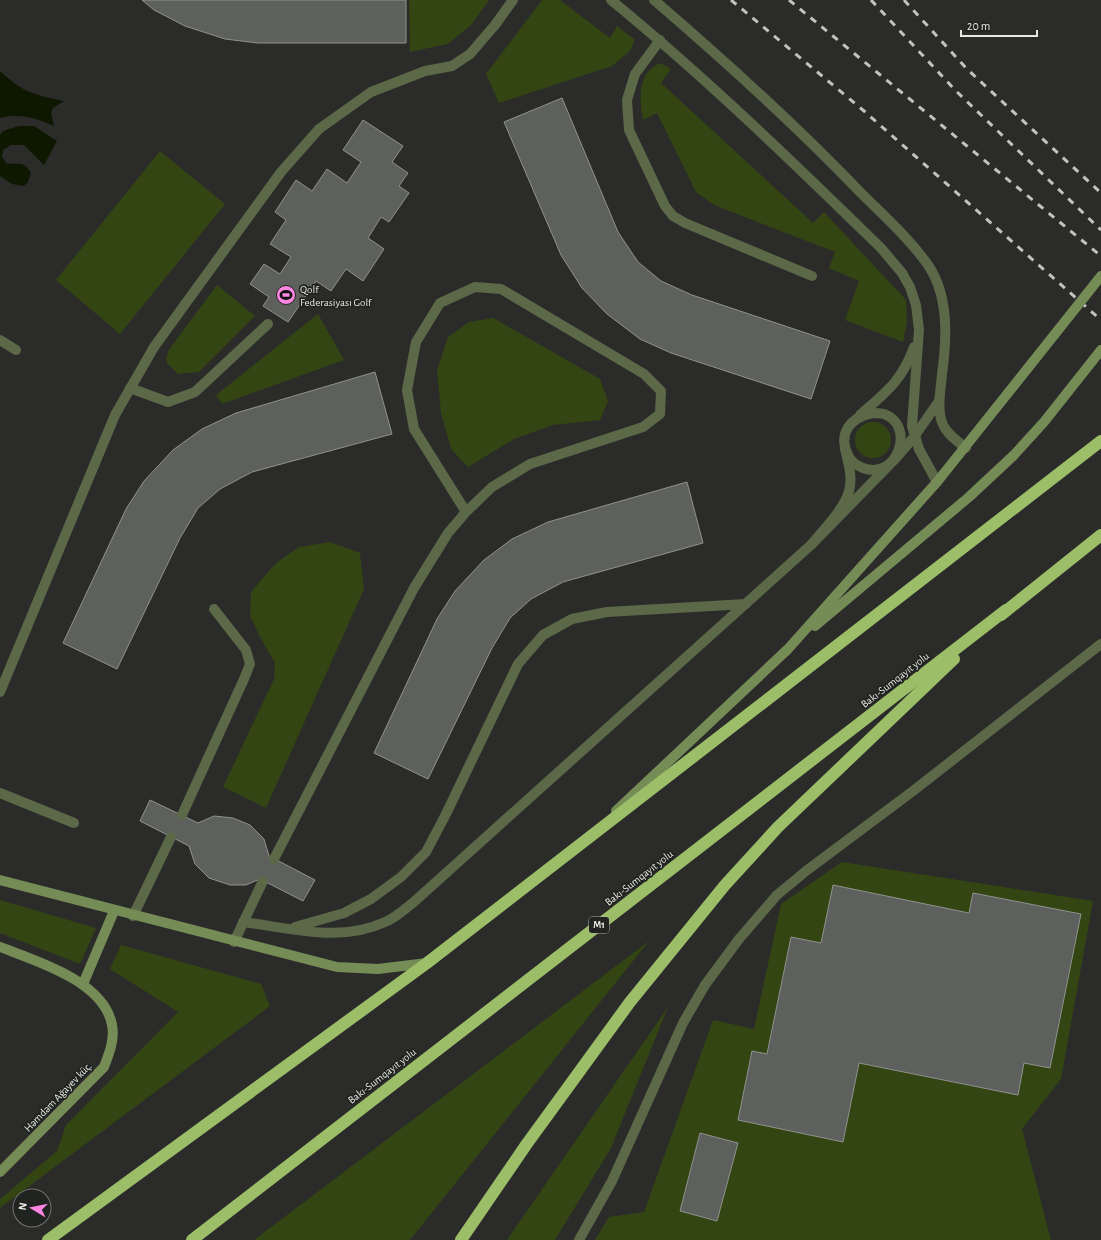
<svg xmlns="http://www.w3.org/2000/svg" width="1101" height="1240" font-family="'Alegreya Sans',sans-serif">
	<style>
		.green { fill: #334512 }
		.water { fill: #0e1700 }
		.building { fill: #5e605d; stroke: #90928e }
		.lines { fill: none; stroke-linecap: round; stroke-linejoin: round }
		.lane { stroke: #5b6948; stroke-width: 10 }
		.street { stroke: #5b6948; stroke-width: 10 }
		.secondary { stroke: #768c56; stroke-width: 10 }
		.highway { stroke: #9cbe68; stroke-width: 12 }
		.rail { stroke: #c2c3c1; stroke-width: 3; stroke-dasharray: 7 7; stroke-linecap: butt }
		.secondary-bridge { stroke: #768c56; stroke-width: 10 }
		.labels { text-anchor: middle; dominant-baseline: central; stroke-width: 3.5; stroke-linejoin: round; paint-order: stroke }
		.shield { fill: #212320; stroke: #acaeab; stroke-width: 1 }
		.shield-label { font-size: 10px; font-weight: bold; fill: #e8e9e7 }
		.poi-label { font-size: 11px; fill: #e8e9e7; stroke: #212320; text-anchor: start }
		.street-label { font-size: 11px; fill: #e8e9e7; stroke: #212320 }
	</style>
	<rect width="100%" height="100%" fill="#2b2c2a"/>
	<g class="green">
		<polygon points="409,0 489,0 471,25 448,44 410,52"/>
		<polygon points="542,0 560,0 610,38 617,26 635,40 630,51 612,66 499,103 486,74"/>
		<path d="M661 63 671 69 661 83 813 223 824 212 906 300 907 322 903 342 845 320 859 281 829 268 835 252 714 205 696 192 657 113 643 120C639 99 637 72 661 63Z"/>
		<polygon points="160,151 225,204 120,334 56,280"/>
		<polygon points="217,285 255,316 199,372 178,374 166,362 168,351"/>
		<polygon points="318,314 344,360 222,404 216,395"/>
		<polygon points="493,318 600,379 608,401 600,420 553,425 514,439 468,467 451,449 441,413 437,370 448,337 469,322"/>
		<circle cx="873" cy="440" r="18"/>
		<polygon points="330,542 360,553 364,589 266,808 223,787 274,679 275,663 261,639 250,616 251,592 276,563 299,547"/>
		<polygon points="842,862 1093,901 1061,1079 1022,1129 1051,1240 595,1240 609,1217 644,1212 713,1020 754,1029 781,904"/>
		<polygon points="0,900 96,928 80,964 0,933"/>
		<polygon points="649,941 410,1240 254,1240"/>
		<polygon points="121,945 261,984 270,1006 0,1208 0,1199 57,1151 66,1125 178,1012 110,969"/>
		<polygon points="668,1007 611,1148 555,1240 507,1240"/>
	</g>
	<g class="water">
		<path d="M0 71C22 92 34 95 64 101L53 108 51 113 54 126C36 118 20 113 0 118Z"/>
		<path d="M19 126H34L57 141 44 165 24 145H11L3 150 2 157 6 163C18 166 23 159 31 173L28 182 24 186 12 184 0 176V135L3 131Z"/>
	</g>
	<g class="building">
		<polygon points="142,0 406,0 406,43 258,43 225,39 185,26 154,10"/>
		<polygon points="562,98 618,232 638,262 661,281 692,295 830,341 811,399 671,353 640,339 607,314 582,288 561,255 504,122"/>
		<polygon points="363,120 403,146 392,162 408,173 399,186 409,193 389,222 381,217 368,238 384,249 363,281 346,269 331,291 316,281 288,322 263,306 269,297 250,284 264,264 280,274 291,257 270,244 286,220 275,212 296,180 312,191 327,169 347,183 361,162 343,150"/>
		<polygon points="375,372 392,434 252,472 220,489 198,508 180,538 117,669 63,643 126,509 144,481 173,450 202,429 236,413"/>
		<polygon points="687,482 703,543 563,582 531,599 510,618 492,648 428,779 374,753 437,619 455,591 484,560 512,539 548,522"/>
		<polygon points="150,800 198,823 214,816 233,818 250,825 264,839 269,856 315,880 303,901 260,879 246,885 230,885 209,878 195,864 189,846 140,821"/>
		<polygon points="833,885 969,913 973,893 1081,914 1050,1068 1024,1063 1018,1095 859,1063 843,1142 738,1120 752,1051 767,1054 791,937 821,943"/>
		<polygon points="700,1133 738,1143 717,1221 680,1211"/>
	</g>
	<g class="lines">
		<g class="lane">
			<path d="M611 0C706 78 794 163 881 248L902 273 910 287 916 305 919 330 912 426 919 449 937 482"/>
			<path d="M654 0C725 61 795 124 860 192 883 215 909 238 928 265 949 296 947 338 942 374 941 388 937 405 941 419 944 432 956 440 966 448"/>
			<polyline points="660,40 635,74 627,100 629,130 665,206 673,216 685,223 812,276"/>
			<polyline points="130,388 168,402 195,392 268,324"/>
			<path d="M872 413C876 413 880 413 884 414 916 425 898 481 863 468 858 466 852 462 849 457 837 435 849 418 872 413Z"/>
			<path d="M860 415C886 392 902 381 914 347"/>
			<path d="M845 449C848 462 853 477 849 491 845 508 823 530 812 544L896 458 914 437 939 401"/>
			<polyline points="0,692 115,415 154,347 281,172 319,129 371,92 425,71 452,66 470,54 495,25 513,0"/>
			<polyline points="0,793 74,823"/>
			<polyline points="182,815 244,679 250,664 246,650 214,609"/>
			<polyline points="274,859 414,588 448,533 466,512 492,487 530,464 643,427 660,414 661,391 644,374 501,289 475,287 440,303 416,342 407,390 414,429 466,512"/>
			<polyline points="133,916 171,837"/>
			<path d="M243 922C291 928 340 943 385 922 396 918 406 908 415 901L812 544"/>
			<polyline points="295,927 344,913 371,899 401,877 426,852 446,814 518,664 543,635 572,619 607,612 746,604"/>
			<polyline points="234,942 263,881"/>
		</g>
		<g class="street">
			<polyline points="0,340 16,350"/>
			<polyline points="579,1240 612,1181 683,1023 705,985 739,939 777,895 806,871 913,791 1101,644"/>
		</g>
		<g class="secondary">
			<polyline points="815,626 969,497 1014,455 1044,422 1101,350"/>
			<polyline points="616,811 788,649 937,482 1008,393"/>
			<polyline points="0,880 337,967 378,969 427,963"/>
			<path d="M0 947C36 961 104 981 112 1025 115 1039 109 1054 104 1067L0 1172"/>
			<polyline points="83,984 114,911"/>
		</g>
		<g class="highway">
			<polyline points="1001,615 1101,535"/>
			<polyline points="48,1240 427,963 1101,441"/>
			<polyline points="192,1240 1006,610"/>
			<polyline points="461,1240 526,1145 630,1002 725,885 778,827 954,659"/>
		</g>
		<g class="rail">
			<polyline points="731,0 864,111 1101,320"/>
			<polyline points="789,0 1101,256"/>
			<polyline points="871,0 956,91 1101,230"/>
			<polyline points="904,0 966,68 1101,193"/>
		</g>
		<polyline class="secondary-bridge" points="1008,393 1101,276"/>
	</g>
	<defs>
		<g id="stadium-disc" transform="scale(1)"><circle r="9.5" fill="#fd86e2" stroke="#212320"/><path d="M0-5a6.5 5 0 1 0 0 10a6.5 5 0 1 0 0-10ZM-3.5-1.8h7v3.6h-7Z" fill="#111"/></g>
	</defs>
	<g fill-rule="evenodd">
		<use href="#stadium-disc" x="286" y="295"/>
	</g>
	<g class="labels">
		<rect class="shield" x="589" y="917" width="20" height="16" rx="3"/>
		<g class="shield-label">
			<text x="599" y="925">M1</text>
		</g>
		<g class="poi-label">
			<text x="300" y="289">Qolf<tspan x="300" dy="13">Federasiyası Golf</tspan></text>
		</g>
		<g class="street-label">
			<text transform="translate(895 680) rotate(-38)">Bakı-Sumqayıt yolu</text>
			<text transform="translate(639 878) rotate(-38)">Bakı-Sumqayıt yolu</text>
			<text transform="translate(382 1076) rotate(-38)">Bakı-Sumqayıt yolu</text>
			<text transform="translate(58 1097) rotate(-46)">Həmdəm Ağayev küç.</text>
		</g>
	</g>
	<g transform="translate(32 1208) rotate(280)"><circle r="19" fill="#212320" stroke="#717270"/>
	<path d="M0-3L7 15L0 10L-7 15Z" fill="#fd86e2"/>
	<text y="-6" font-size="11" font-weight="bold" text-anchor="middle" fill="#e8e9e7">N</text>
	</g>
	<path d="M961 30v6h76v-6" fill="none" stroke="#e8e9e7" stroke-width="2"/>
	<text x="967" y="30" font-size="12" fill="#e8e9e7" stroke="#212320" stroke-width="3" paint-order="stroke">20 m</text>
</svg>
